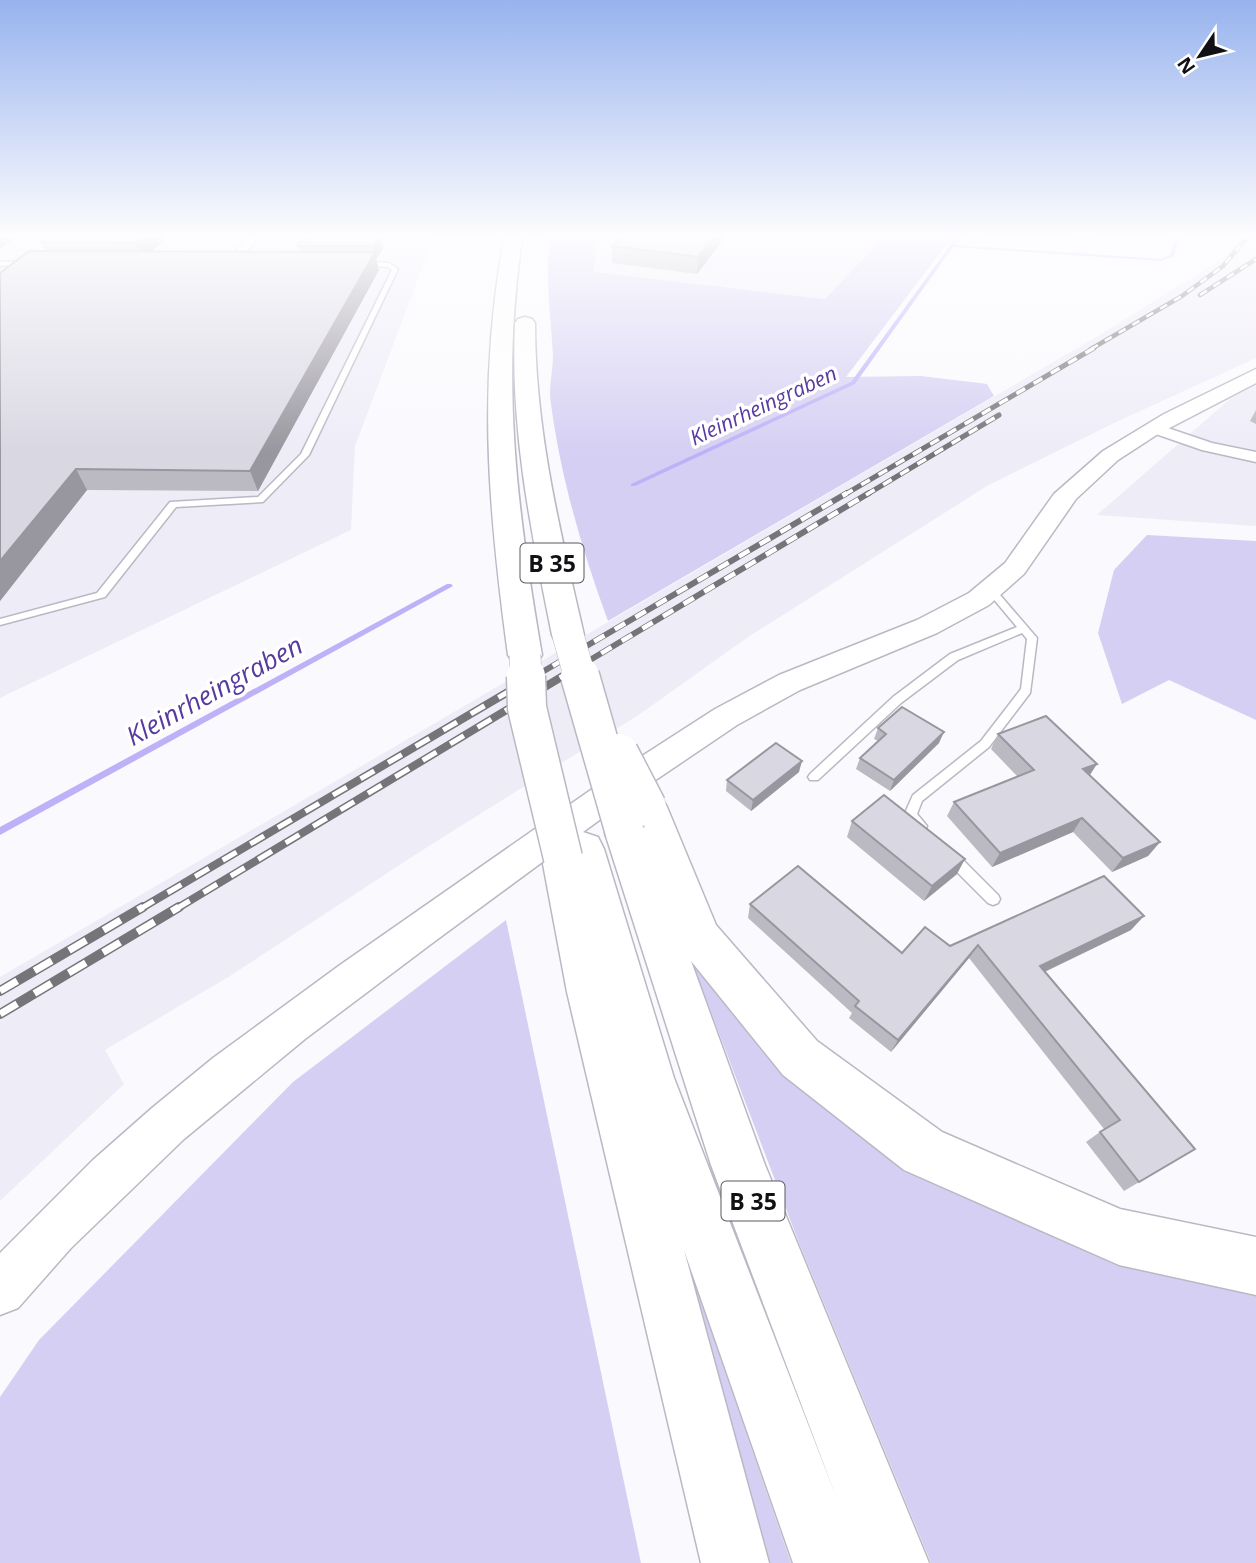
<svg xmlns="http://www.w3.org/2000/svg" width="1256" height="1563" font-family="'Open Sans',sans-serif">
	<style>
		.built { fill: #eeecf7 }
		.green { fill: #d5d0f3 }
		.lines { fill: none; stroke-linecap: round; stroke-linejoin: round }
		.stream { fill: #beb1f8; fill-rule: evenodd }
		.lane-casing { stroke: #bab8c3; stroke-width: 3 }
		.street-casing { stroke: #bab8c3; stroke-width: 3 }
		.secondary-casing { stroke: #bab8c3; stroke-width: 3 }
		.highway-casing { stroke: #bab8c3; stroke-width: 3 }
		.lane { fill: #fff; fill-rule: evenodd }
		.street { fill: #fff; fill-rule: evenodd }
		.secondary { fill: #fff; fill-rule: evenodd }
		.highway { fill: #fff; fill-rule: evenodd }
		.rail-far4-casing { stroke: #757478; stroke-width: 4.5 }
		.rail-far3-casing { stroke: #757478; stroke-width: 5 }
		.rail-far2-casing { stroke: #757478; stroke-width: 6 }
		.rail-far1-casing { stroke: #757478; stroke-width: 8 }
		.rail-casing { stroke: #757478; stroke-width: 10 }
		.rail-far4 { stroke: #fff; stroke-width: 2.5; stroke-dasharray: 8; stroke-linecap: butt }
		.rail-far3 { stroke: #fff; stroke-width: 3.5; stroke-dasharray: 10; stroke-linecap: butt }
		.rail-far2 { stroke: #fff; stroke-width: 4.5; stroke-dasharray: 12; stroke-linecap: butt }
		.rail-far1 { stroke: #fff; stroke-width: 5; stroke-dasharray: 16; stroke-linecap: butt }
		.rail { stroke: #fff; stroke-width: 7; stroke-dasharray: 20; stroke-linecap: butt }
		.highway-bridge-far1-casing { stroke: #bab8c3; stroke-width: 32; stroke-linecap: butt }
		.highway-bridge-casing { stroke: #bab8c3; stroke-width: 41; stroke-linecap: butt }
		.highway-bridge-far1 { stroke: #fff; stroke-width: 31 }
		.highway-bridge { stroke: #fff; stroke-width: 38 }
		.wall { fill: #bbb9c2 }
		.shaded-wall { fill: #98969e }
		.building { fill: #d9d7e2; stroke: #98969e; stroke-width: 2 }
		.labels { text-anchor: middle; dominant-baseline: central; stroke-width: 7; stroke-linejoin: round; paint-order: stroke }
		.far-water-label { font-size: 21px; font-style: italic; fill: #573a9e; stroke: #fff }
		.shield { fill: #fff; stroke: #58585a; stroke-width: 2 }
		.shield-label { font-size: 23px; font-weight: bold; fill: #111014 }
		.water-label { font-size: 26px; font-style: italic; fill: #573a9e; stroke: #fff }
	</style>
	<rect width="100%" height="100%" fill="#faf9fd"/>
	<g class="built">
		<polygon points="0,233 439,233 424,263 355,446 351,530 0,698"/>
		<polygon points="599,233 888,233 825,299 593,272"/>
		<polygon points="1244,233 1256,233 1256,358 1114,423 987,486 748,637 640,714 421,851 230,976 105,1050 124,1084 0,1201 0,977 1098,336 1222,259"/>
		<polygon points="1256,385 1256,526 1097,515 1230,399"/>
	</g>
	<g class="green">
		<path d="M551 233H599L593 272 825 299 888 233H955L846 377 921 376 987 384 994 396 608 621C582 550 561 479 551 404 548 388 553 372 553 356 551 314 544 274 551 233Z"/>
		<polygon points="1147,535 1256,541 1256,720 1169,680 1122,704 1098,633 1114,570"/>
		<polygon points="506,920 641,1563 0,1563 0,1397 39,1340 293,1082"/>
		<polygon points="688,952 778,1062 1256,1288 1256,1563 931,1563 799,1243"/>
		<polygon points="673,1220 791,1563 759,1563"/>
	</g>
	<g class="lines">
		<g class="stream">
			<polygon points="959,233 963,233 955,245 1161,259 1170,255 1176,233 1180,233 1174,256 1161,261 953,247 855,384 635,486 631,486 631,484 851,382"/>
			<polygon points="447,584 451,584 453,586 0,835 0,827"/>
		</g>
		<g class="lane-casing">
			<g id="lane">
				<polygon points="975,233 981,233 975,242 971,242"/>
				<polygon points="0,262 28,261 31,263 0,266"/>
				<polygon points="361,262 389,263 398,269 309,455 263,502 176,507 105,597 0,625 0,619 97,593 170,502 258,497 301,454 392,270 388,267 359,265"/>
				<polygon points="991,587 994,588 1037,638 1030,693 989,747 922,801 917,814 927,826 926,830 916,830 904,815 913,795 981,741 1021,689 1027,639 1022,633 958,660 901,703 818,780 810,780 808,777 810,774 893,697 950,654 1017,627 986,590"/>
				<polygon points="951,852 956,853 998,895 1000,899 998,903 993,905 988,903 946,861 944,857 946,853"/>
			</g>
		</g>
		<g class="street-casing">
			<g id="street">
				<polygon points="251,233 263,233 242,257 234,257 234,253"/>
				<polygon points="1156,424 1212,443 1256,452 1256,462 1202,450 1150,432 1148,429"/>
			</g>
		</g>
		<g class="secondary-casing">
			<polygon id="secondary" points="1256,369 1256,383 1158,434 1118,460 1076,499 1024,574 989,605 937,633 800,690 737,725 632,796 431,944 305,1039 184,1139 71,1248 18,1308 0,1315 0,1253 93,1160 152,1108 213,1058 340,965 608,778 715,709 779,675 917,620 969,593 1005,563 1054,494 1103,451 1164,414"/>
		</g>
		<g class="highway-casing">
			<g id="highway">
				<path d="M505 233H523C500 380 517 510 542 655L537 663 525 666 513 663 508 655C488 507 477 381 505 233Z"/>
				<path d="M525 317 532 319 535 323C535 430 560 531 584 635L580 643 568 646 556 643 552 635C531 531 510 429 515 323L518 319Z"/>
				<polygon points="647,791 661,796 667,807 716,925 817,1041 942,1132 1120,1209 1256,1237 1256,1295 1119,1265 904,1170 783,1075 691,961 765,1165 929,1563 793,1563 684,1250 769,1563 701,1563 567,992 543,864 549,852 564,847 568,837 583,832 598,837 604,849 674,1078 837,1499 711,1165 605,833 611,821 625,817 632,819 627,807 633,796"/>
			</g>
		</g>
		<use href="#lane" class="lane"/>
		<use href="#street" class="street"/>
		<use href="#secondary" class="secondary"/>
		<use href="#highway" class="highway"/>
		<g class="rail-far4-casing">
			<g id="rail-far4">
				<polyline points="1200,295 1256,259"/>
				<polyline points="1091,349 1182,296 1223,266 1251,233"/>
			</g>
		</g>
		<g class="rail-far3-casing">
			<g id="rail-far3">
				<polyline points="844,495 1094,348"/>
				<polyline points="866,495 999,415"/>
			</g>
		</g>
		<g class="rail-far2-casing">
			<g id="rail-far2">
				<polyline points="532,678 847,493"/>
				<polyline points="560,678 869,493"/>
			</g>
		</g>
		<g class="rail-far1-casing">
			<g id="rail-far1">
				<polyline points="140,909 535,676"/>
				<polyline points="176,909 563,676"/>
			</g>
		</g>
		<g class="rail-casing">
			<g id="rail">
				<polyline points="0,991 143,907"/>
				<polyline points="0,1014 179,907"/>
			</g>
		</g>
		<use href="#rail-far4" class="rail-far4"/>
		<use href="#rail-far3" class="rail-far3"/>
		<use href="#rail-far2" class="rail-far2"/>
		<use href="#rail-far1" class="rail-far1"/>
		<use href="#rail" class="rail"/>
		<g class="highway-bridge-far1-casing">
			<g id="highway-bridge-far1">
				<polyline points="568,635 580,678"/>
				<polyline points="525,655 526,678"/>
			</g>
		</g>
		<g class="highway-bridge-casing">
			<g id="highway-bridge">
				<polyline points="526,676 527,708 563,858"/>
				<polyline points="580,676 625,833"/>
				<polyline points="619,753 647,807"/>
			</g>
		</g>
		<use href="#highway-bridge-far1" class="highway-bridge-far1"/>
		<use href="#highway-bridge" class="highway-bridge"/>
	</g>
	<g class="wall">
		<polygon points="39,233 171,233 151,252 299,252 297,246 381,241 383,249 376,259 379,270 258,491 87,490 0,601 45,251 41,242 44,240"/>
		<polygon points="728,233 697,274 612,263 612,246"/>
		<polygon points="1061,233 1097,233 1095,239 1063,237"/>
		<polygon points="1256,410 1256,424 1250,421"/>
		<polygon points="878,728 939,743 890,791 856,769 860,758 878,741 874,739"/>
		<polygon points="998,734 1090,775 1160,842 1148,856 1112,872 1073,832 992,867 947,816 954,802 1017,776 991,749"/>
		<polygon points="799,772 751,811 726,791 727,780"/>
		<polygon points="852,821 957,874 924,901 847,837"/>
		<polygon points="750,904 902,953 950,946 1131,930 1045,972 1195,1149 1124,1191 1086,1142 1104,1129 969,958 891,1052 849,1018 852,1013 748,918"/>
	</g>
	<g class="shaded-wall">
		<polygon points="0,233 23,233 0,249"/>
		<polygon points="147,233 171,233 143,260 136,243"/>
		<polygon points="375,233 385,233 381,241 383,249 376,259 379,270 258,491 250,471 374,254 373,246"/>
		<polygon points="717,233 728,233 697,274 698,257"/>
		<polygon points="76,469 87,490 0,601 0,561"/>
		<polygon points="944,732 939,743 890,791 894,780"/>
		<polygon points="802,761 799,772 751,811 753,800"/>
		<polygon points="1097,764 1088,778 1083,769"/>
		<polygon points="1082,818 1073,832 992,867 1000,853"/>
		<polygon points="1160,842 1148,856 1112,872 1123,858"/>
		<polygon points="965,859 957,874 924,901 932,886"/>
		<polygon points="1144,916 1131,930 1029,979 1040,966"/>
		<polygon points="978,945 969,958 891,1052 898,1040"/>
	</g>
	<g class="building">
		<polygon points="44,233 147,233 136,243 41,242 47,237"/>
		<polygon points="311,233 375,233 374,235 380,235 373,246 297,246"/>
		<polygon points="625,233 717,233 698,257 612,246"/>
		<polygon points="29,251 375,252 250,471 76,469 0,561 0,273"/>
		<polygon points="902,707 944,732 894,780 860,758 886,734 878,728"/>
		<polygon points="1046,716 1097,764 1083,769 1160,842 1123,858 1082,818 1000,853 954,802 1034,770 998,734"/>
		<polygon points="776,743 802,761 753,800 727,780"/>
		<polygon points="884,795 965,859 932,886 852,821"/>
		<polygon points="798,866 902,953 925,927 950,946 1104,876 1144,916 1040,966 1195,1149 1139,1182 1100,1132 1120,1120 978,945 898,1040 855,1006 859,1001 750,904"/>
	</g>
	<linearGradient id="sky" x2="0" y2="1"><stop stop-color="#97b3ee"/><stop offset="0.52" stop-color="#fdfcfe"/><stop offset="1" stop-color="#fdfcfe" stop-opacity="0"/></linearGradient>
	<rect width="1256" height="452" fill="url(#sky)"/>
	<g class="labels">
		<g class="far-water-label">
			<text transform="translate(763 405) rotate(-25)">Kleinrheingraben</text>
		</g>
		<g class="shield">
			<rect x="520.5" y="543.5" width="63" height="39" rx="5"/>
			<rect x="721.5" y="1181.5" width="63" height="39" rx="5"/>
		</g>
		<g class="shield-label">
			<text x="552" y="563">B 35</text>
			<text x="753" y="1201">B 35</text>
		</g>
		<g class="water-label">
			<text transform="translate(214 690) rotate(-29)">Kleinrheingraben</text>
		</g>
	</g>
	<g transform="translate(1200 56) rotate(235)" stroke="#ffffff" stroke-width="5" paint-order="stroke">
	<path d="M0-5L12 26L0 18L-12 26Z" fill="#111014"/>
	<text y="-10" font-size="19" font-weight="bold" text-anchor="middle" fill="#111014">N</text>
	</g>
</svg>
